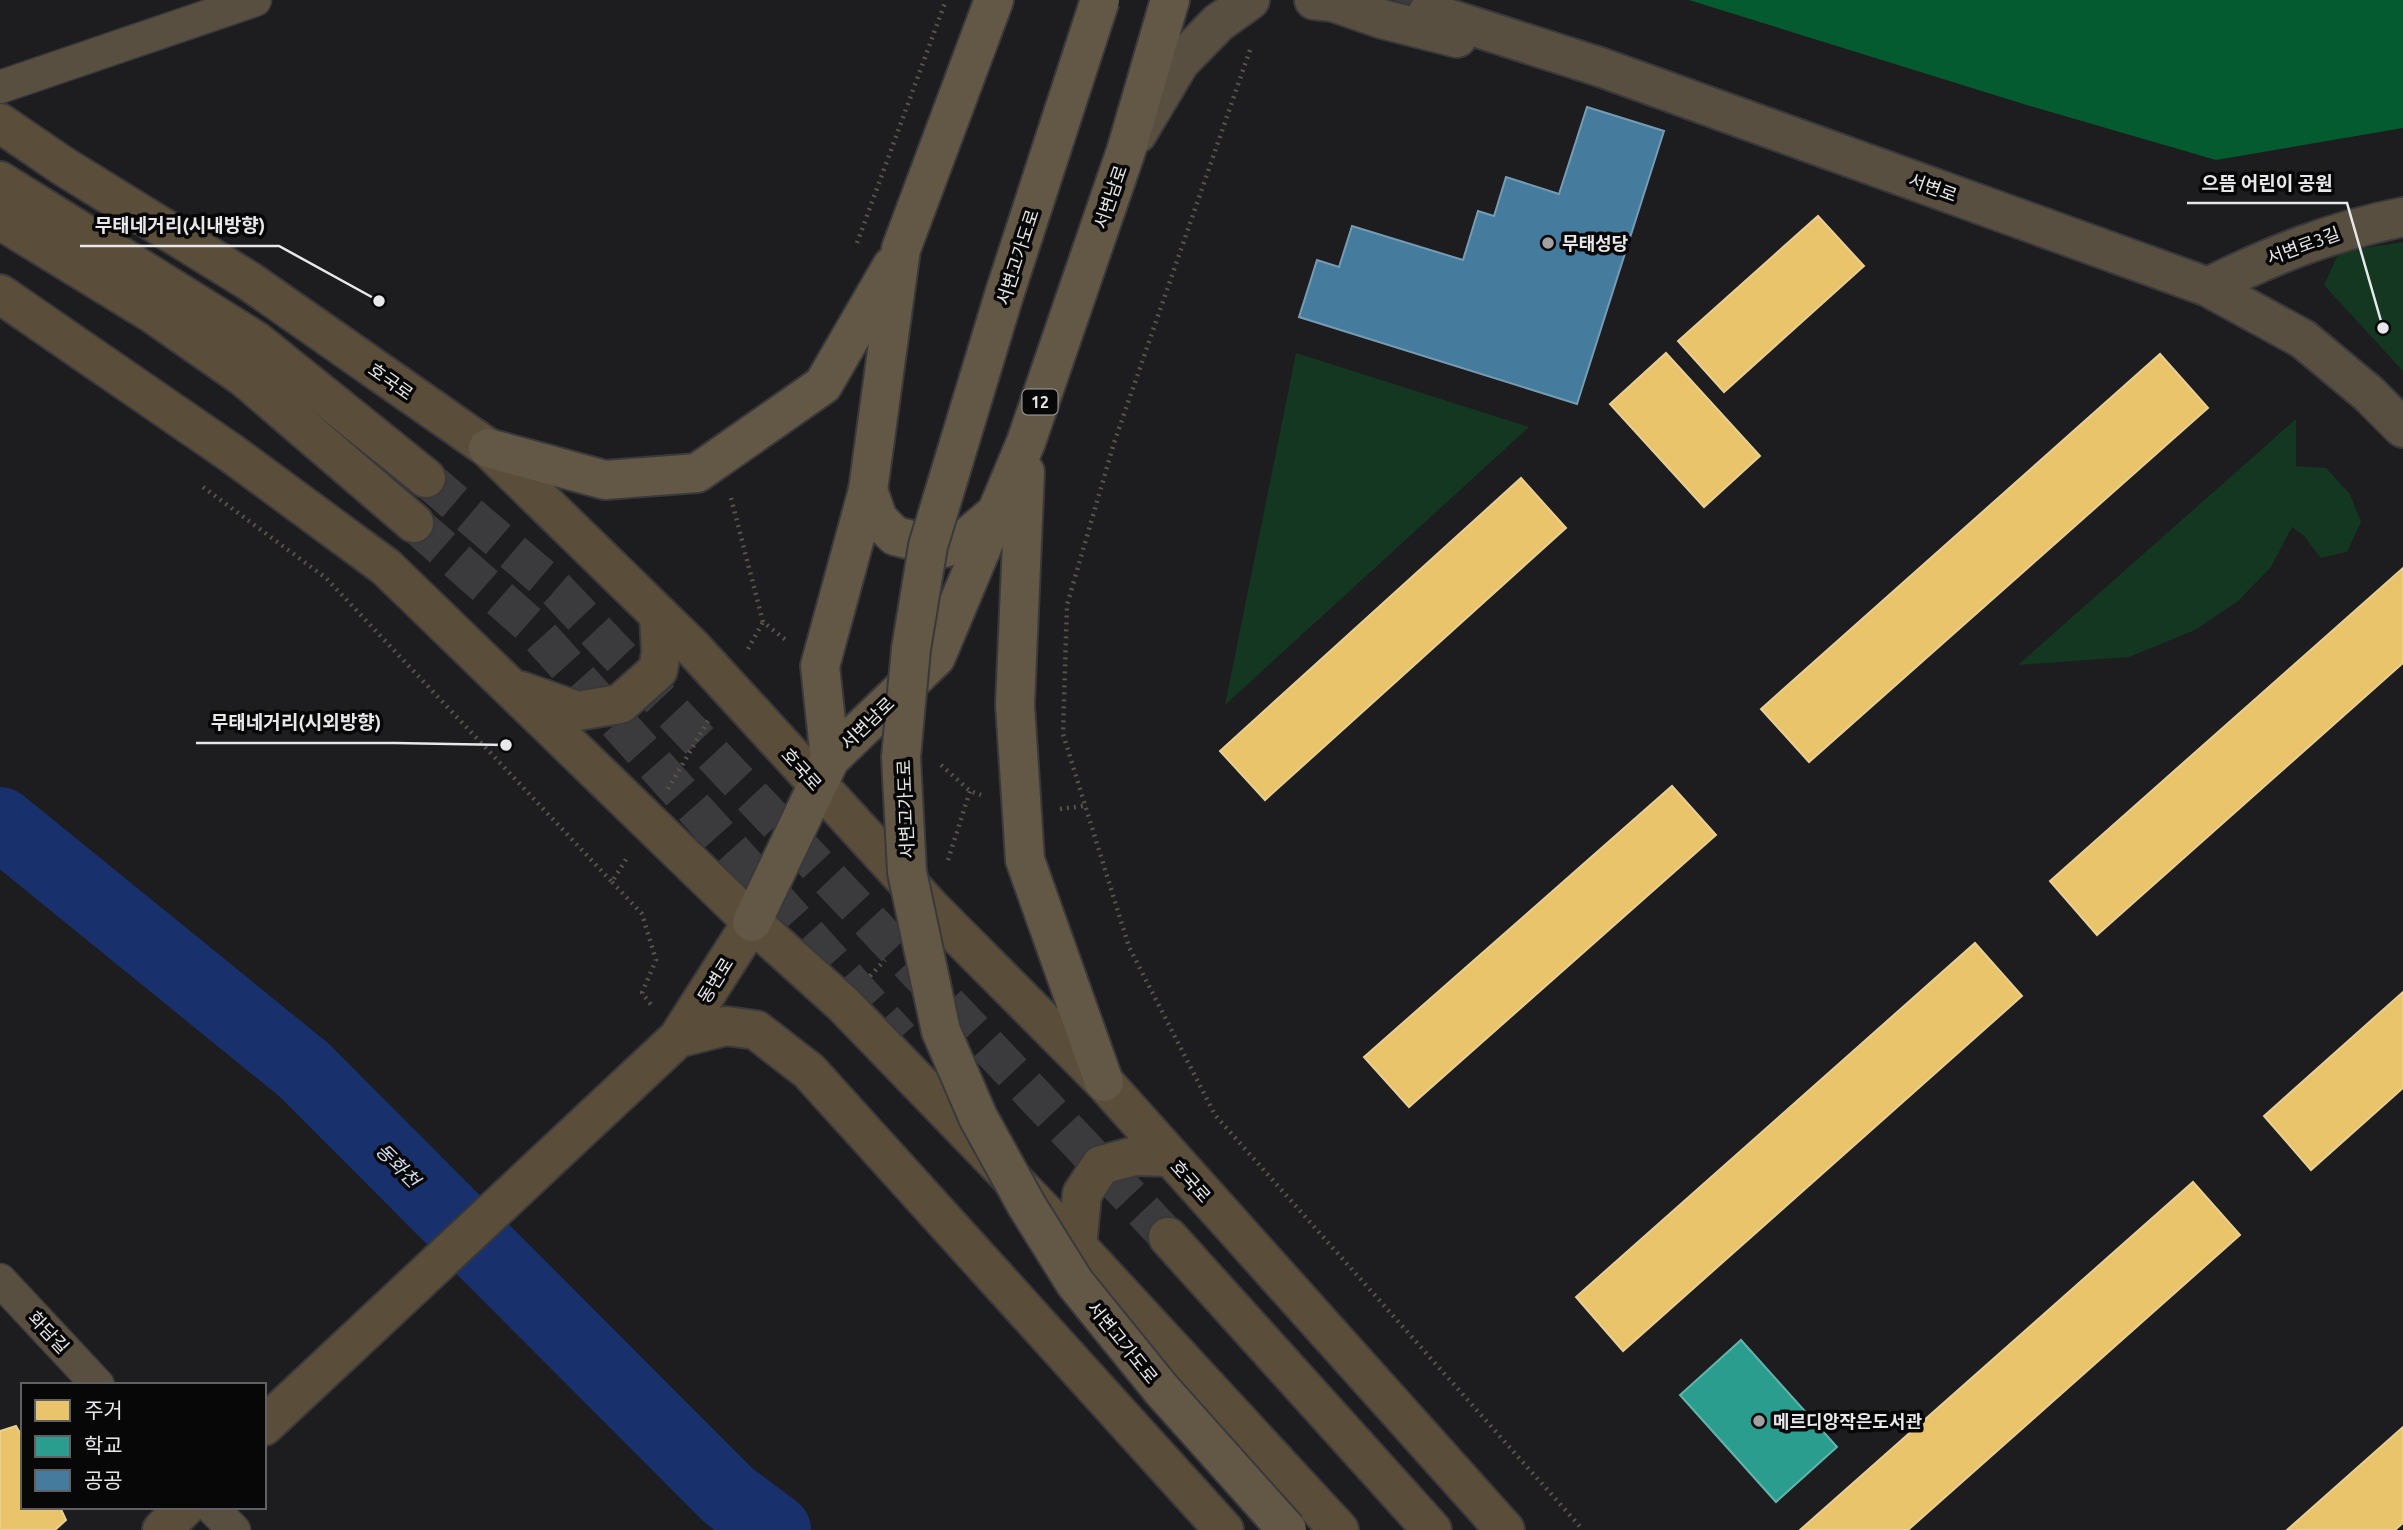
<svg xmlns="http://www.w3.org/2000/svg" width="2403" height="1530" font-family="Ubuntu,'Noto Sans KR',sans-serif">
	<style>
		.green { fill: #133721 }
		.forest { fill: #045b30 }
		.homes { fill: #e9c46a; stroke: #e9cf91; stroke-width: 2 }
		.schools { fill: #2a9d8f; stroke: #63b4ab; stroke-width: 2 }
		.public { fill: #457b9d; stroke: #769cb4; stroke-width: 2 }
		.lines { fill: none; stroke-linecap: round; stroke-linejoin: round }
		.river { stroke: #18306b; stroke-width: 72 }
		.tertiary-tunnel { stroke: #3b3b3e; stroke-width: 38; stroke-dasharray: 38 19; stroke-linecap: butt }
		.secondary-tunnel { stroke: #3b3b3e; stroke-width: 38; stroke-dasharray: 38 19; stroke-linecap: butt }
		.minor-casing { stroke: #39393c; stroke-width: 35 }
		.tertiary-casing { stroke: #39393c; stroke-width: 42 }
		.secondary-casing { stroke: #39393c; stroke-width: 42 }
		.trunk-casing { stroke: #39393c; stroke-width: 42 }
		.path { stroke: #57524a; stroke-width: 4.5; stroke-dasharray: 2 5; stroke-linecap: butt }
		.minor { stroke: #584f41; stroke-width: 32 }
		.tertiary { stroke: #584f41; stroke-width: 38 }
		.secondary { stroke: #5a4e3a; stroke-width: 38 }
		.trunk { stroke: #635746; stroke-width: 38 }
		.trunk-bridge-casing { stroke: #39393c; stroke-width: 42; stroke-linecap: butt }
		.trunk-bridge { stroke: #635746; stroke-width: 38 }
		.poi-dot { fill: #a1a1a4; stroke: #070708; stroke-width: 2.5 }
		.labels { text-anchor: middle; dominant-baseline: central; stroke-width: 7; stroke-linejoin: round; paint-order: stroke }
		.shield { fill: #070708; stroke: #a4a4a7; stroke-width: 2 }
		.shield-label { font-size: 16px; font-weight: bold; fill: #e8e8eb }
		.street-label { font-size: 18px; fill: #e8e8eb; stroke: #070708 }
		.poi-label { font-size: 18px; font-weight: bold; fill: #e8e8eb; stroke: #070708; text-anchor: start }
		.water-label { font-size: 19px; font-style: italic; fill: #d2dcef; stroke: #070708 }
		.leader { fill: none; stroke: #e8e8eb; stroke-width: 2.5 }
		.callout-dot { fill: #e8e8eb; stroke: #070708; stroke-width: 2.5 }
		.callout-label { font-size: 19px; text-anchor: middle; font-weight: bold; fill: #e8e8eb; stroke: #070708; stroke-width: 7; stroke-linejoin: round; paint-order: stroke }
	</style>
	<rect width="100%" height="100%" fill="#1d1d1f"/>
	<g class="green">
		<polygon points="2403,242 2403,371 2324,285 2339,252"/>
		<polygon points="1296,353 1529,427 1225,705"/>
		<polygon points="2296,419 2296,466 2326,468 2350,494 2361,522 2347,552 2321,558 2304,536 2292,527 2271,567 2238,601 2195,630 2129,657 2018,665"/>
	</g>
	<polygon class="forest" points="1689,0 2403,0 2403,128 2216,160 2030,106"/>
	<g class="homes">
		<polygon points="1818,216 1864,266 1724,392 1678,341"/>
		<polygon points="1666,353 1760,456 1704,507 1610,404"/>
		<polygon points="2160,354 2208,408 1809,762 1761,709"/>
		<polygon points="1521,478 1566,528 1265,800 1220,751"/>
		<polygon points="2403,568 2403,663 2097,935 2050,881"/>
		<polygon points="1672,786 1716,835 1409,1107 1364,1057"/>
		<polygon points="1975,943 2022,996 1623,1351 1576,1297"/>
		<polygon points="2403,992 2403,1088 2311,1170 2264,1116"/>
		<polygon points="2193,1182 2240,1235 1908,1530 1800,1530"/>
		<polygon points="16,1426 23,1438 23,1507 60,1507 66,1520 55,1530 0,1530 0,1431"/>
		<polygon points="2403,1427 2403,1523 2395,1530 2287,1530"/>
	</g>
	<polygon class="schools" points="1741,1340 1837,1447 1776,1502 1680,1395"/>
	<polygon class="public" points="1587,107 1664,131 1577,404 1299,317 1317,260 1339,267 1352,226 1463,260 1478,211 1494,216 1506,177 1559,194"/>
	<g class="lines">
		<polyline class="river" points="0,823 304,1070 728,1495 775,1530"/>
		<polyline class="tertiary-tunnel" points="1395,0 1428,12"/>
		<g class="secondary-tunnel">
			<polyline points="426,478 557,590 1168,1237"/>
			<polyline points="414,523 532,627 900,1038"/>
		</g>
		<g class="minor-casing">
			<g id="minor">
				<polyline points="0,87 255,0"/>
				<polyline points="0,1280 98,1385"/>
				<polyline points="211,1507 234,1530"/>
			</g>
		</g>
		<g class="tertiary-casing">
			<g id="tertiary">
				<polyline points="1314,0 1333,2 1382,19 1457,38"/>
				<polyline points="1428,12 1600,67 2208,287 2303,339 2369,394 2403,428"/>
				<polyline points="1137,134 1180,62 1218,23 1250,0"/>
				<path d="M2208 287C2272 255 2333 231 2403 217"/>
			</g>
		</g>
		<g class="secondary-casing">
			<g id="secondary">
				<polyline points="0,123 63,166 249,281 488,448 692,647 932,909 1104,1082 1505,1530"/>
				<polyline points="0,181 256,341 426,478"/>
				<polyline points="0,220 152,313 245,378 414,523"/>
				<polyline points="0,294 231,453 386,567 752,922 843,1004 1077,1246 1339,1530"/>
				<polyline points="521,691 577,711 620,704 658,670 661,653 659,615"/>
				<polyline points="678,1038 752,922"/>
				<polyline points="1168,1237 1432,1530"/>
				<polyline points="1077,1246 1082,1194 1101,1165 1135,1156 1169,1157"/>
				<polyline points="264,1426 678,1038 726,1026 756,1030 809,1071 1224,1530"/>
				<polyline points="162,1530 185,1507"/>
			</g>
		</g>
		<g class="trunk-casing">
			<g id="trunk">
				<polyline points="488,448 605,480 697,473 823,385 892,266"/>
				<polyline points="1025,472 1015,705 1025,860 1104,1082"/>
				<polyline points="868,490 878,519 895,536 944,548 964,540 997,512"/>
				<polyline points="830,759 820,666 868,490 901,249 994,0"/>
				<polyline points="752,922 830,759 936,657 1026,442 1126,151 1170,0"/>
			</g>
		</g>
		<g class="path">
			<polyline points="1250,50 1114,443 1067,605 1063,734 1129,947 1215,1115 1583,1530"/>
			<polyline points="857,243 946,0"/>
			<polyline points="203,487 326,578 612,882 628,856"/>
			<polyline points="731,498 763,622 787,641"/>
			<polyline points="748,649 763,622"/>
			<polyline points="941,765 970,791 981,795"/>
			<polyline points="668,789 708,721"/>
			<polyline points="1060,809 1083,806"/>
			<polyline points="948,860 970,791"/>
			<polyline points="612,882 642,914 656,960 642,993 652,1006"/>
			<polyline points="870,976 885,960"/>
		</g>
		<use href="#minor" class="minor"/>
		<use href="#tertiary" class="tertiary"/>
		<use href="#secondary" class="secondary"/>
		<use href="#trunk" class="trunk"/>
		<g class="trunk-bridge-casing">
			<polyline id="trunk-bridge" points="1100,0 1005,292 928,546 911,649 901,757 907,872 941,1031 978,1117 1027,1206 1075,1283 1161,1389 1287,1530"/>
		</g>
		<use href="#trunk-bridge" class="trunk-bridge"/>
	</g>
	<g class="poi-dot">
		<circle cx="1548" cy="243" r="7"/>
		<circle cx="1759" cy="1421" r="7"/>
	</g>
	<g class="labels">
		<rect class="shield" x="1022.5" y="389.5" width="35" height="25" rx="5"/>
		<g class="shield-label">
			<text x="1040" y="402">12</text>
		</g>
		<g class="street-label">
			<text transform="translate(1933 187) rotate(20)">서변로</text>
			<text transform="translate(1110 197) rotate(-71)">서변남로</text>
			<text transform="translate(2303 245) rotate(-20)">서변로3길</text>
			<text transform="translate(1017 257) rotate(-72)">서변고가도로</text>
			<text transform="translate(391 381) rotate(35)">호국로</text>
			<text transform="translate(867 723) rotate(-44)">서변남로</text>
			<text transform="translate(802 769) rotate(48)">호국로</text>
			<text transform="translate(905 809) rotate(-92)">서변고가도로</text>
			<text transform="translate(715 980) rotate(-58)">동변로</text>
			<text transform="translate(1191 1181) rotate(48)">호국로</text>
			<text transform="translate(49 1332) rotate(47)">화담길</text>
			<text transform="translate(1123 1342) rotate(51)">서변고가도로</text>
		</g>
		<g class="poi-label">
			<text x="1562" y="243">무태성당</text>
			<text x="1773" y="1421">메르디앙작은도서관</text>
		</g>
		<g class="water-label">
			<text transform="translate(398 1165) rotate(45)">동화천</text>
		</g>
	</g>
	<path class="leader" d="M2383 328L2347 203H2187M379 301L279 246H80M506 745L395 743H196"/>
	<g class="callout-dot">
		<circle cx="2383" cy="328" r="7"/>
		<circle cx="379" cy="301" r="7"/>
		<circle cx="506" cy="745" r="7"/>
	</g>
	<g class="callout-label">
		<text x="2267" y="190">으뜸 어린이 공원</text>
		<text x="180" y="232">무태네거리(시내방향)</text>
		<text x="296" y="729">무태네거리(시외방향)</text>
	</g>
	<rect x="21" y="1383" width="245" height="126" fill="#070708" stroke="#616163" stroke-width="2"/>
	<rect x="35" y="1400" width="35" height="21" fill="#e9c46a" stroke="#616163" stroke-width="2"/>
	<text x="84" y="1418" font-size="21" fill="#e8e8eb">주거</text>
	<rect x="35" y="1436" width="35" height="21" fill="#2a9d8f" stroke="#616163" stroke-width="2"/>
	<text x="84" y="1453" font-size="21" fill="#e8e8eb">학교</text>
	<rect x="35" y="1470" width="35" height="21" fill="#457b9d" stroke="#616163" stroke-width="2"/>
	<text x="84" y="1488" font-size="21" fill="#e8e8eb">공공</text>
</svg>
